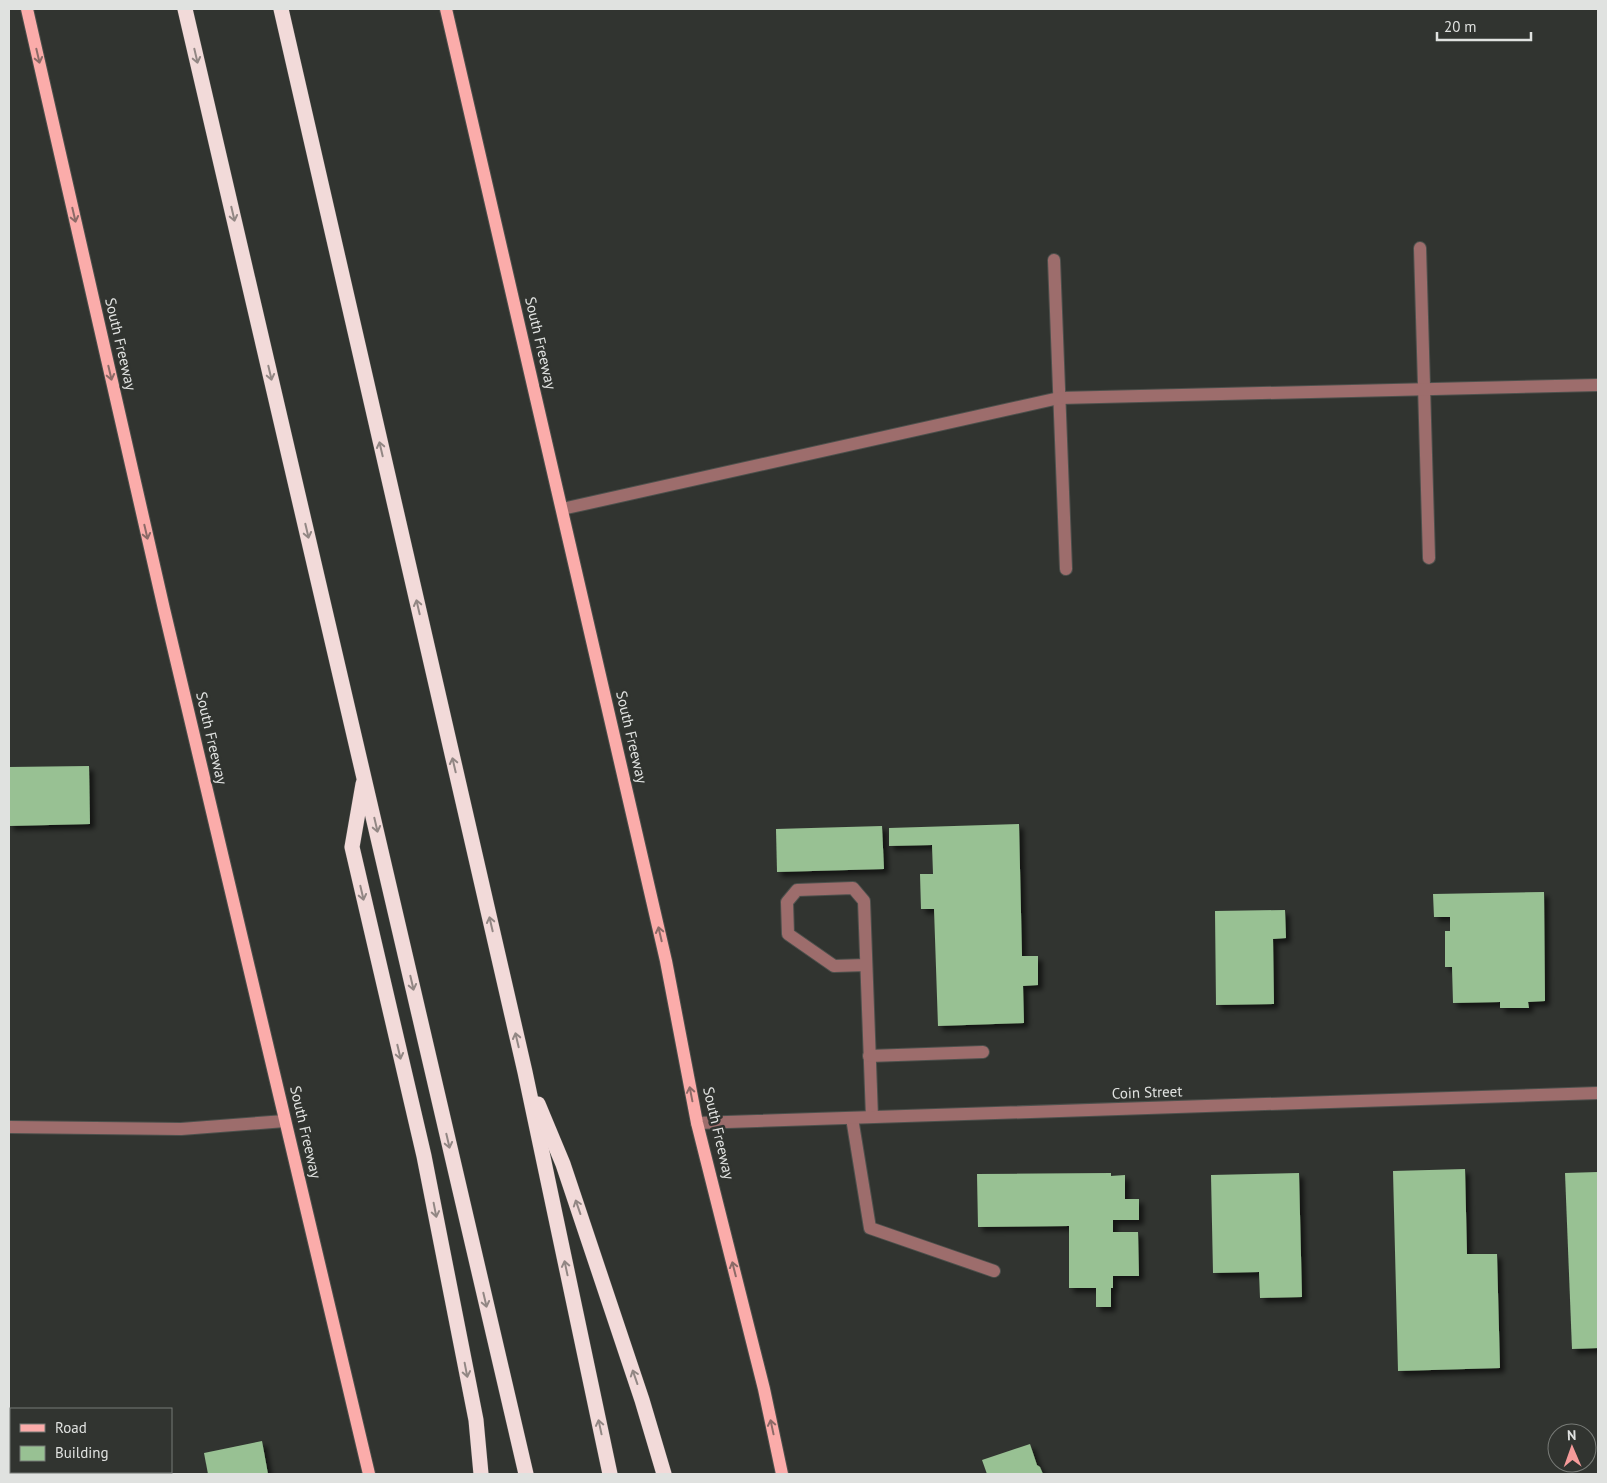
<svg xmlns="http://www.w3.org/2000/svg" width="1607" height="1483" font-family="'PT Sans',sans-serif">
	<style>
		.building { fill: #98c193; filter: url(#shadow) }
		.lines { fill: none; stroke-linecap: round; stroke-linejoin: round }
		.minor-casing { stroke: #4d504c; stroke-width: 14 }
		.major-casing { stroke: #4d504c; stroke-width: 14 }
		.highway-casing { stroke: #4d504c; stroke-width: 16 }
		.minor { stroke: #9d6d6c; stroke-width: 12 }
		.major { stroke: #fbacaa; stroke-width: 12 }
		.highway { stroke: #f2dad9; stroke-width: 15 }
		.oneway { stroke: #8c6a67 }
		.oneway2 { stroke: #928784 }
		.labels { text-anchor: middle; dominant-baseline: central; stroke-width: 5; stroke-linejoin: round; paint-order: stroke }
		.street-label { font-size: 15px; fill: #e0e2e0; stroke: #313430 }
	</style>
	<defs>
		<filter id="shadow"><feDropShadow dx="4.5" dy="4.5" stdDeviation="2.5" flood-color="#0009"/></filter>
	</defs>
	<rect width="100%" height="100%" fill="#313430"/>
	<g class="building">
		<polygon points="89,766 90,824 9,826 9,767"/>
		<polygon points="1019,824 1022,956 1038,956 1038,985 1023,986 1024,1023 938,1026 934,909 921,909 920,874 933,874 932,845 889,846 889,828"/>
		<polygon points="882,826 884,869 777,872 776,829"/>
		<polygon points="1544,892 1545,1001 1528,1002 1529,1008 1500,1008 1500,1002 1453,1003 1452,967 1445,967 1445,931 1450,931 1450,917 1434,917 1433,894"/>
		<polygon points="1285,910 1286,938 1273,939 1274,1004 1216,1005 1215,911"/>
		<polygon points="1465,1169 1467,1254 1497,1254 1500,1368 1398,1371 1393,1171"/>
		<polygon points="1598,1172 1598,1348 1572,1349 1565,1173"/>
		<polygon points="1111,1173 1111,1176 1125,1175 1125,1199 1139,1199 1139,1220 1113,1220 1113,1232 1138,1232 1139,1276 1113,1276 1113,1288 1111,1288 1111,1307 1096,1307 1096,1288 1069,1288 1069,1226 978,1227 977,1174"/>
		<polygon points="1299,1173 1302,1297 1260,1298 1259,1272 1213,1273 1211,1175"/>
		<polygon points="262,1441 268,1474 208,1474 204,1453"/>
		<polygon points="1030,1444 1037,1465 1040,1467 1043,1474 987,1474 982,1460"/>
	</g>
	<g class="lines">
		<g class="minor-casing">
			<g id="minor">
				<polyline points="1420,248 1429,558"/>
				<polyline points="1054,260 1066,569"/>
				<polyline points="562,509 1059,398 1598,385"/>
				<polyline points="866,965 834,966 788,934 787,902 797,890 853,888 864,901 872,1117"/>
				<polyline points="869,1056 983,1052"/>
				<polyline points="852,1118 870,1228 994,1271"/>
				<polyline points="697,1123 1598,1093"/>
				<polyline points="9,1127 181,1129 285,1121"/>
			</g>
		</g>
		<g class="major-casing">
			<g id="major">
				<polyline points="27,9 164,609 369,1474"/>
				<polyline points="446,9 666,961 697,1123 764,1389 782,1474"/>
			</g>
		</g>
		<g class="highway-casing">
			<g id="highway">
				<polyline points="185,9 526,1474"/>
				<polyline points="281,9 525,1072 610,1474"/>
				<polyline points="363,784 352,847 424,1156 476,1420 481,1474"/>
				<polyline points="538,1104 563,1164 642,1400 664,1474"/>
			</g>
		</g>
		<use href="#minor" class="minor"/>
		<use href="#major" class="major"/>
		<use href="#highway" class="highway"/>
	</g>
	<defs><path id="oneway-shaft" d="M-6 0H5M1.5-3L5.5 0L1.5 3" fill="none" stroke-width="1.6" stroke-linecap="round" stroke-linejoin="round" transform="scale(1.25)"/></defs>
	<g class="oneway">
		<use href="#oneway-shaft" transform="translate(38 56) rotate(77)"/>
		<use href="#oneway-shaft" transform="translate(74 215) rotate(77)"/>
		<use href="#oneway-shaft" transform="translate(110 373) rotate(77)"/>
		<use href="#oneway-shaft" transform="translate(146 532) rotate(77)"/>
		<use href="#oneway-shaft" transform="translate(660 934) rotate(-103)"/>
		<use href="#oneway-shaft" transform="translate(691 1094) rotate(-101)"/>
		<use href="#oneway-shaft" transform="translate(734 1269) rotate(-104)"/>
		<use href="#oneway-shaft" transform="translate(772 1427) rotate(-102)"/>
	</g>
	<g class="oneway2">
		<use href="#oneway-shaft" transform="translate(196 56) rotate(77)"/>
		<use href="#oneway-shaft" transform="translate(233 214) rotate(77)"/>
		<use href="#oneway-shaft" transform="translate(270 373) rotate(77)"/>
		<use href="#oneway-shaft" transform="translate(381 449) rotate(-103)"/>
		<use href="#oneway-shaft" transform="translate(307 531) rotate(77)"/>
		<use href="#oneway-shaft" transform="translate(418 607) rotate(-103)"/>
		<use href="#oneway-shaft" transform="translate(454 765) rotate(-103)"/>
		<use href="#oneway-shaft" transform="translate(376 825) rotate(77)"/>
		<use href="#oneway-shaft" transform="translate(362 893) rotate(77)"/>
		<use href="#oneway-shaft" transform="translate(491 924) rotate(-103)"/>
		<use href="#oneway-shaft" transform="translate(412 983) rotate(77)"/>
		<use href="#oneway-shaft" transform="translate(517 1040) rotate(-103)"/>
		<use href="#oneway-shaft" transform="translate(399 1052) rotate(77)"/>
		<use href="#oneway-shaft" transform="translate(448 1141) rotate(77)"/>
		<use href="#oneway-shaft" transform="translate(578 1207) rotate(-109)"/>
		<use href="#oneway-shaft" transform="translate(435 1210) rotate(79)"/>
		<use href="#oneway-shaft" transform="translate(566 1268) rotate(-102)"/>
		<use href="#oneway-shaft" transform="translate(485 1300) rotate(77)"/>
		<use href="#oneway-shaft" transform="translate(466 1370) rotate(79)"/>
		<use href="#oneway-shaft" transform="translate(635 1377) rotate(-109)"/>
		<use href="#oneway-shaft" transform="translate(600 1427) rotate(-102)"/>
	</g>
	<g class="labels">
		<g class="street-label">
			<text transform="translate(541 343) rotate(77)">South Freeway</text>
			<text transform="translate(121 344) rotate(77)">South Freeway</text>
			<text transform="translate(632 737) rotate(77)">South Freeway</text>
			<text transform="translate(212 738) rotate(77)">South Freeway</text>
			<text transform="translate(1147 1092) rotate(-2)">Coin Street</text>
			<text transform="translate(306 1132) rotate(77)">South Freeway</text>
			<text transform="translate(719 1133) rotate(77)">South Freeway</text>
		</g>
	</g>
	<rect width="1607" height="1483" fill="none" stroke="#e0e2e0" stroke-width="20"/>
	<rect x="10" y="1408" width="162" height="65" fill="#313430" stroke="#777a76"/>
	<rect x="20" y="1424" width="25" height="8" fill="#fbacaa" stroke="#777a76"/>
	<text x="55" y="1433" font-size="15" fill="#e0e2e0">Road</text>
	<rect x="20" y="1446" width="25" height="15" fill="#98c193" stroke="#777a76"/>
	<text x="55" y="1458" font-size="15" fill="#e0e2e0">Building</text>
	<g transform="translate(1572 1448) rotate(358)"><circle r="24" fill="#313430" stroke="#777a76"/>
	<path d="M0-4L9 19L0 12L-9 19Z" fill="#f59b9a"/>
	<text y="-8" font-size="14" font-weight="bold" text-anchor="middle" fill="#e0e2e0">N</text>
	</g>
	<path d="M1437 32v8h94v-8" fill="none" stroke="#e0e2e0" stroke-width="2.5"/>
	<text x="1444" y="32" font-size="15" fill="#e0e2e0" stroke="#313430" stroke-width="4" paint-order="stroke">20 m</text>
</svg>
